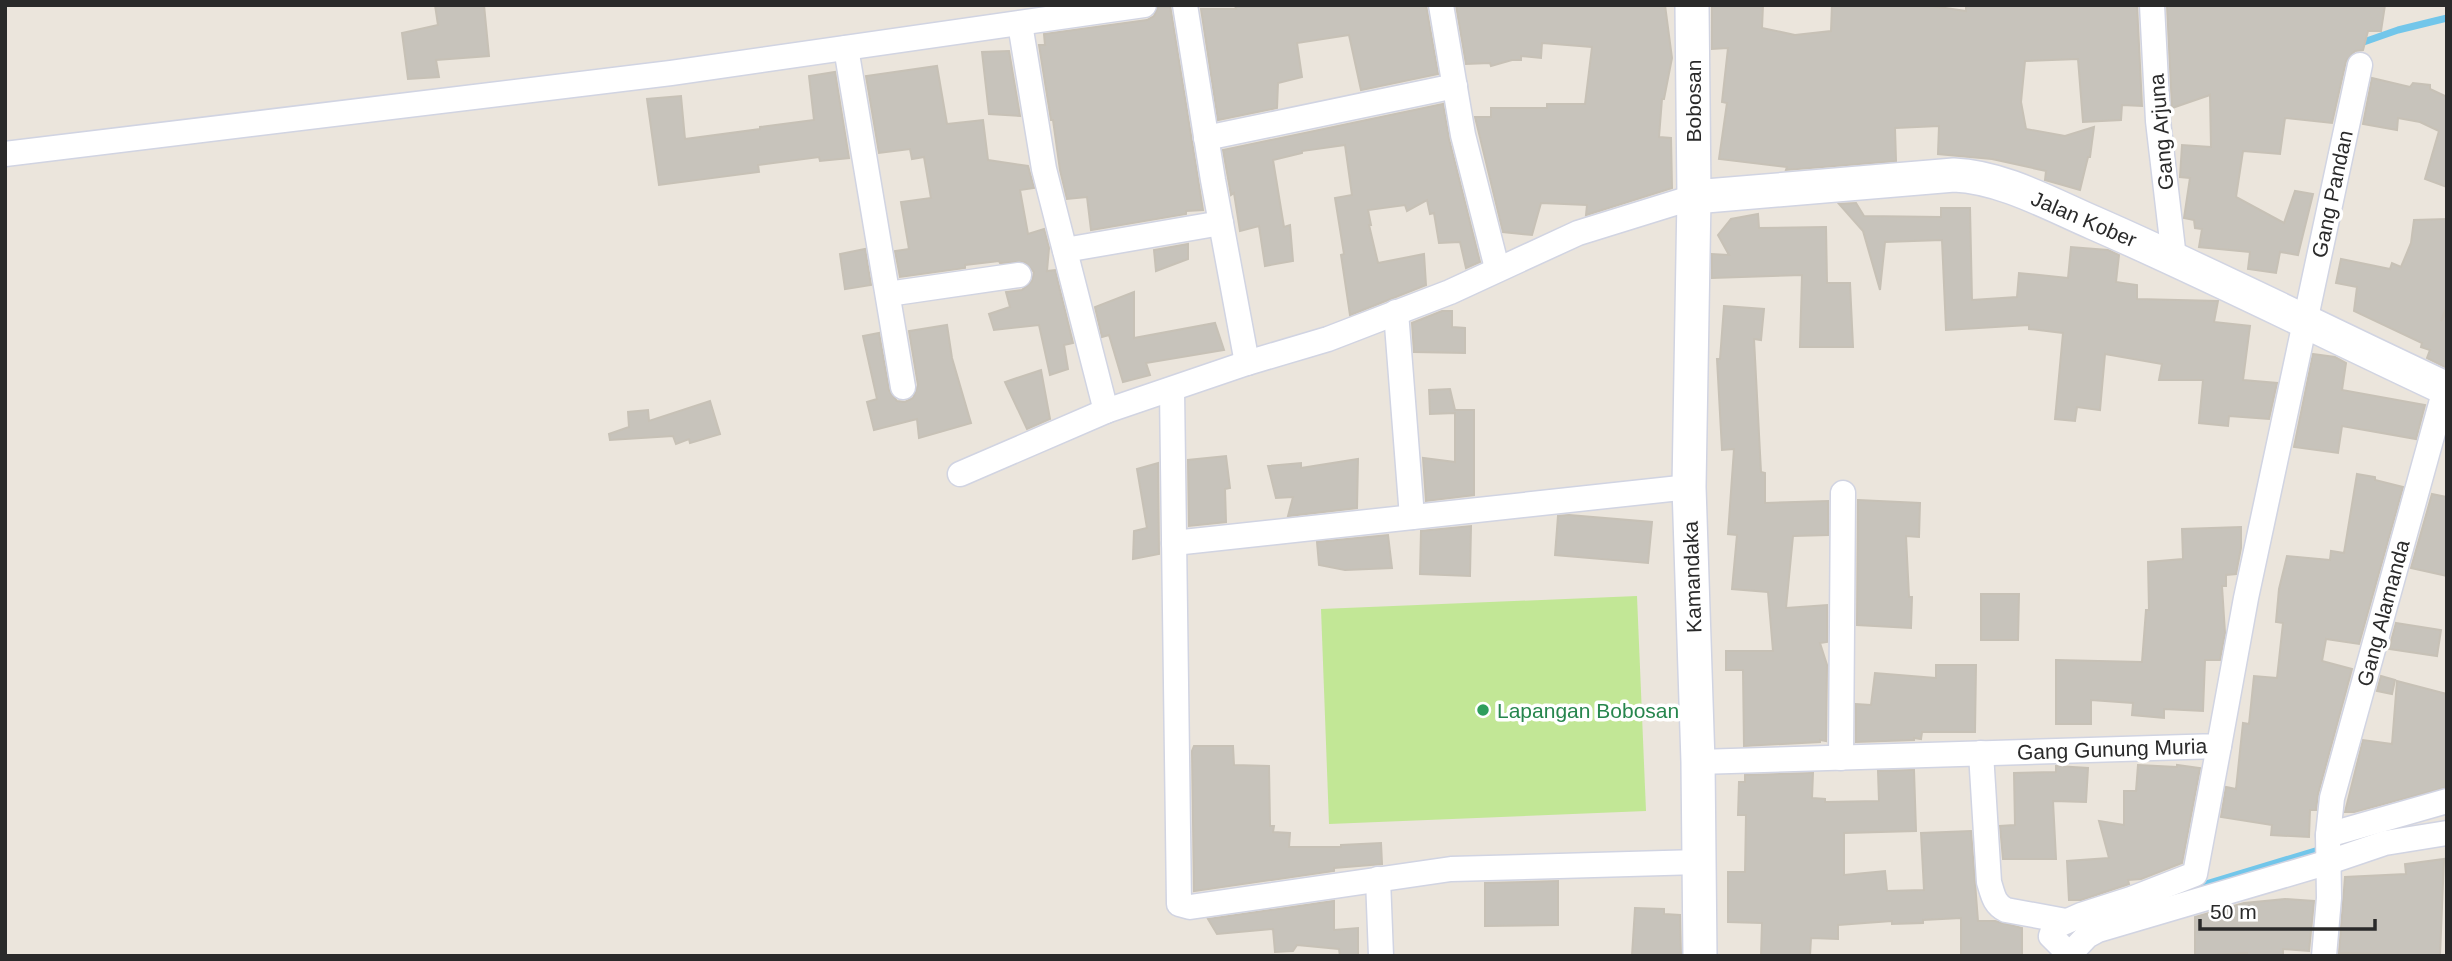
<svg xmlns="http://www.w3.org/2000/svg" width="2452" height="961" font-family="Helvetica,sans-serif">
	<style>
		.pitch { fill: #c2e796 }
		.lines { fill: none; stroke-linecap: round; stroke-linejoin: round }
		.stream { stroke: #72c6ea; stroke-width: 7 }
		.building { fill: #c7c3bb; stroke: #c7c1b6; stroke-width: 2 }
		.street-casing { stroke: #d1d4e2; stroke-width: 27 }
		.secondary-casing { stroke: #d1d4e2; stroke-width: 36 }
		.street { stroke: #fff; stroke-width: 24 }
		.secondary { stroke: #fff; stroke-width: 33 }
		.leisure-dot { fill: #2e9e5b; stroke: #fff; stroke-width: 2.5 }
		.labels { text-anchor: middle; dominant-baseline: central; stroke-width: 7; stroke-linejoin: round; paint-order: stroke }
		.street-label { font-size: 21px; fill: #2a2a2a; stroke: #fff }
		.leisure-label { font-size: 21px; fill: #27864d; stroke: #fff; text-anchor: start }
	</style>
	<rect width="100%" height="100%" fill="#ebe5dc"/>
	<polygon class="pitch" points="1637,596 1646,811 1329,824 1321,609"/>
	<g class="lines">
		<g class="stream">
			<polyline points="2358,44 2398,30 2447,18"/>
			<polyline points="2186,890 2325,848"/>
		</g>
	</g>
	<g class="building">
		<polygon points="435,5 484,5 489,56 436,60 439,77 408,79 402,33 438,25"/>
		<polygon points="1159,5 1170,5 1203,210 1186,211 1186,214 1091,230 1087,197 1067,199 1060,170 1053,120 1051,120 1039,45 1045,45 1044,34 1147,20 1154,16"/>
		<polygon points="1235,5 1426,5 1438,74 1361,90 1349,35 1297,43 1302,77 1278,83 1277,108 1218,120 1201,9 1236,9"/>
		<polygon points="1456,5 1665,5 1672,58 1664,99 1662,99 1659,137 1671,138 1672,188 1586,215 1587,205 1541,203 1532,235 1503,232 1475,117 1491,117 1491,108 1547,108 1547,104 1585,104 1592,47 1542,43 1541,58 1521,56 1521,60 1512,60 1491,66 1490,63 1466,64"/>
		<polygon points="1712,5 1763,5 1762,28 1795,35 1831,31 1832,5 1925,5 1966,11 1966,5 2137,5 2142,106 2122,105 2121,120 2083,122 2078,59 2025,61 2021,102 2026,129 2065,136 2094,127 2090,157 2088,157 2080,190 2045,180 2046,171 1992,159 1938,154 1939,126 1895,128 1896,161 1786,170 1787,167 1719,159 1727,103 1722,102 1728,48 1712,49"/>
		<polygon points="2167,5 2385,5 2381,31 2368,31 2363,50 2355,51 2346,61 2332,123 2285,118 2280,154 2243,151 2236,197 2284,223 2295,191 2313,194 2298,255 2280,252 2276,273 2248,269 2250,252 2199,247 2202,229 2195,228 2194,220 2184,218 2190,178 2180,177 2182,145 2211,147 2210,95 2172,108"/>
		<polygon points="1009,51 1020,116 989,114 982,52"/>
		<polygon points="937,66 947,124 983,120 988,160 1028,166 1034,188 1020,190 1028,234 1044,229 1049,248 1047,271 1055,270 1073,343 1064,345 1068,369 1050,375 1039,325 994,330 989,314 1010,307 1006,292 1022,290 1032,281 1034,272 1025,262 1000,263 999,261 965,265 965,268 900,277 895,251 909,249 901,202 931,198 924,157 912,159 910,149 879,153 866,76"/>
		<polygon points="835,72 849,158 820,161 819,157 758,165 759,172 659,185 647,99 681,96 685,139 760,129 760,127 814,120 809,76"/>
		<polygon points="2372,78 2410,87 2413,83 2430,85 2430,89 2447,97 2447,187 2425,179 2439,131 2420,122 2398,118 2397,130 2363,124"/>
		<polygon points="1443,104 1449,139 1480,262 1466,268 1460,242 1439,243 1434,213 1430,214 1427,200 1407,211 1405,205 1368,210 1371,225 1369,225 1378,263 1424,254 1426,285 1350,315 1341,255 1344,254 1335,198 1352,195 1345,145 1302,151 1302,153 1273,160 1284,227 1290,225 1293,261 1265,266 1259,226 1240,231 1234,193 1231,195 1223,150"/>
		<polygon points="1856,203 1864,216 1941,217 1941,208 1970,208 1972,300 2017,297 2019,273 2068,278 2071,247 2108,250 2119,255 2116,282 2137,285 2137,299 2218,301 2214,322 2250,326 2243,380 2277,383 2269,419 2229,416 2228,426 2199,423 2203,380 2159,380 2162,364 2105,354 2100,410 2077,407 2075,421 2055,419 2063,333 2029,329 2029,325 1946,330 1942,240 1885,242 1880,290 1863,231 1839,204"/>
		<polygon points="1758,214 1759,228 1826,227 1827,283 1850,283 1853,347 1800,347 1802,275 1712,278 1712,254 1729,255 1718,235 1731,219"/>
		<polygon points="2447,219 2447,305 2441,321 2447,311 2447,368 2427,358 2430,350 2421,347 2422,343 2354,311 2357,287 2336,283 2341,259 2390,269 2392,263 2401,267 2411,243 2414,220"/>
		<polygon points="1188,244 1188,259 1156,271 1154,250"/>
		<polygon points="865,249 871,285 845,289 840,254"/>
		<polygon points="1134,292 1134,338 1215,323 1224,350 1146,363 1150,375 1123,382 1109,335 1102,337 1095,307"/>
		<polygon points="1724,306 1764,309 1761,340 1754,339 1761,472 1765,473 1765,503 1828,501 1828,535 1793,536 1786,608 1827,605 1827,642 1820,643 1827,665 1826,741 1820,740 1820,742 1744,746 1743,670 1726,670 1726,651 1773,651 1768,592 1732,589 1737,535 1728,534 1734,449 1722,450 1717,359 1720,359"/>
		<polygon points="1442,311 1452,311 1452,327 1465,328 1465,353 1414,352 1412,323"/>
		<polygon points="947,325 952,358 971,423 919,438 917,419 874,430 867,402 877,399 863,336 879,333 889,390 897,401 905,402 913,398 918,385 909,331"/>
		<polygon points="2313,354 2335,357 2346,363 2342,390 2425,405 2416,439 2342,426 2338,453 2294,447"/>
		<polygon points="1041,370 1050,419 1027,429 1005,382"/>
		<polygon points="1450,389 1455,410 1474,410 1474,495 1426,501 1423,458 1455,462 1455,413 1430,414 1429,390"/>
		<polygon points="710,401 720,434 690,443 689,439 676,444 673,436 610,440 609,434 629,427 628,412 648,410 649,421"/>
		<polygon points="1226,456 1230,488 1225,489 1226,522 1189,526 1188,460"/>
		<polygon points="1358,459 1357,508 1288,516 1293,497 1276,498 1268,466 1301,463 1301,468"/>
		<polygon points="1158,463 1159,554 1133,559 1134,531 1147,528 1137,469"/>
		<polygon points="2357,474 2375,477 2375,480 2403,487 2359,644 2326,639 2322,661 2352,669 2318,794 2316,810 2310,810 2309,837 2271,835 2272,825 2221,817 2226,787 2236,789 2243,723 2249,724 2254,676 2277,678 2283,623 2276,622 2279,589 2287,556 2330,560 2331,551 2344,553"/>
		<polygon points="2432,494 2447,497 2447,576 2411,568"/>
		<polygon points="1858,500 1920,503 1919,537 1906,536 1909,597 1912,597 1911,628 1857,625"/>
		<polygon points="1569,515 1652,522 1648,563 1555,555 1558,516"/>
		<polygon points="1471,526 1470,576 1420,574 1421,531"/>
		<polygon points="2241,527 2241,548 2236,574 2226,575 2226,586 2222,586 2225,633 2220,660 2205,660 2203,711 2164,709 2164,718 2132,715 2133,703 2091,700 2091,724 2056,724 2056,660 2142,662 2146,610 2149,610 2148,562 2183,559 2182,529"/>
		<polygon points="1388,535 1392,568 1345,570 1319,565 1317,542"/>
		<polygon points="1981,594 2019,594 2018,640 1981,640"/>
		<polygon points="2396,623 2441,630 2437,656 2389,649"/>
		<polygon points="1936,665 1976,665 1975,732 1922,732 1921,739 1914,738 1914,740 1856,742 1856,704 1871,705 1875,673 1936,678"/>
		<polygon points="2381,676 2395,680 2392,694 2377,691"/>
		<polygon points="2397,681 2447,694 2447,787 2354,812 2345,812 2363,740 2392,744"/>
		<polygon points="1194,746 1233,746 1234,765 1269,766 1270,826 1274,826 1273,832 1290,833 1289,847 1341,847 1341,845 1381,843 1382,864 1334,868 1334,871 1194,891 1192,751"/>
		<polygon points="2138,765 2177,767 2177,765 2200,768 2182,863 2141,879 2128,880 2129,884 2081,900 2069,900 2067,861 2109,858 2099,821 2124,825 2124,791 2136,791"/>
		<polygon points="2056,766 2088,768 2086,802 2053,801 2056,859 2003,859 2000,826 2015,825 2014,773 2056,772"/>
		<polygon points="1914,770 1916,831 1844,833 1844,875 1885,871 1887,891 1924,890 1921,833 1971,831 1978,921 1995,921 2022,928 2022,956 1961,956 1961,918 1923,920 1923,923 1892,924 1892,921 1838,925 1838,939 1811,938 1810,956 1761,956 1762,923 1728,922 1728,872 1745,872 1746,815 1738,815 1739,782 1745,782 1745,775 1813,773 1812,798 1825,799 1825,802 1879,801 1878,771"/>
		<polygon points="2444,859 2440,956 2339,953 2345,877 2406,874 2405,864"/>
		<polygon points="1558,881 1558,925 1485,926 1485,883"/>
		<polygon points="2285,899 2314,901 2309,951 2283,949 2283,956 2247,956 2247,953 2195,956 2195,917 2244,903"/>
		<polygon points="1334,901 1334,930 1358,928 1358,956 1340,956 1339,949 1297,945 1293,951 1275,952 1273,929 1217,934 1208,919"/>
		<polygon points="1635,908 1664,909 1664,914 1680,915 1681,956 1632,956"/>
	</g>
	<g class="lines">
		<g class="street-casing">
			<g id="street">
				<polyline points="1185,5 1213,180 1247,363"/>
				<polyline points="1441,5 1463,135 1497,268"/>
				<polyline points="2152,5 2158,121 2174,258"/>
				<polyline points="1020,24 1044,169 1106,411"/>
				<polyline points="846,48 903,387"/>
				<polyline points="1206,138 1455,86"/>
				<polyline points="5,154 671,73 1144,5"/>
				<polyline points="1065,250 1221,223"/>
				<polyline points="888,294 1019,275"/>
				<polyline points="1396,312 1412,517"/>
				<polyline points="1172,390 1179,904 1190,907 1451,869 1699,862"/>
				<polyline points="960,474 1106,411 1247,363 1328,339 1450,292 1578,233 1694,197"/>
				<polyline points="1174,543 1689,487"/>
				<path d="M1981 753 1989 882C1993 895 1994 904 2006 910L2066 921"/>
				<polyline points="1841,758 1843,493"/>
				<polyline points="1698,762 2219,746 2246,598 2360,65"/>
				<polyline points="2328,835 2447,801"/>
				<polyline points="1378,879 1381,956"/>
				<polyline points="2069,954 2051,936 2054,927 2081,915 2131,899 2195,874 2219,746"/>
				<polyline points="2068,956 2087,936 2098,930 2329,862 2385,843 2447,833"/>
				<polyline points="2324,956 2329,898 2328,835 2332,798 2447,382"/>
			</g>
		</g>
		<g class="secondary-casing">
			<g id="secondary">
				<polyline points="1692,5 1694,197 1689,487 1698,762 1700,956"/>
				<path d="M1694 197 1954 175C2002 177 2050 204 2094 223 2213 275 2329 334 2447 389"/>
			</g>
		</g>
		<use href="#street" class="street"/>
		<use href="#secondary" class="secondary"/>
	</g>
	<circle class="leisure-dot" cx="1483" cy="710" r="7"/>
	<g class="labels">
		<g class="street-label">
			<text transform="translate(1693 101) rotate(-90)">Bobosan</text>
			<text transform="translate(2161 132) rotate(-95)">Gang Arjuna</text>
			<text transform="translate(2332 194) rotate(-78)">Gang Pandan</text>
			<text transform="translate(2084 219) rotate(23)">Jalan Kober</text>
			<text transform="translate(1692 577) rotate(-92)">Kamandaka</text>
			<text transform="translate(2383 613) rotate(-75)">Gang Alamanda</text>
			<text transform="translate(2112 749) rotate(-2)">Gang Gunung Muria</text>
		</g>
		<g class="leisure-label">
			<text x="1497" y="710">Lapangan Bobosan</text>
		</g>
	</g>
	<rect width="2452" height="961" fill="none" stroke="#2a2a2a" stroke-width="14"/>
	<path d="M2200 919v10h175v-10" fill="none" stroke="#2a2a2a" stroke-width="3.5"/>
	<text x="2210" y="919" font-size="21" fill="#2a2a2a" stroke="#ffffff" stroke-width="5" paint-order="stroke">50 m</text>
</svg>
